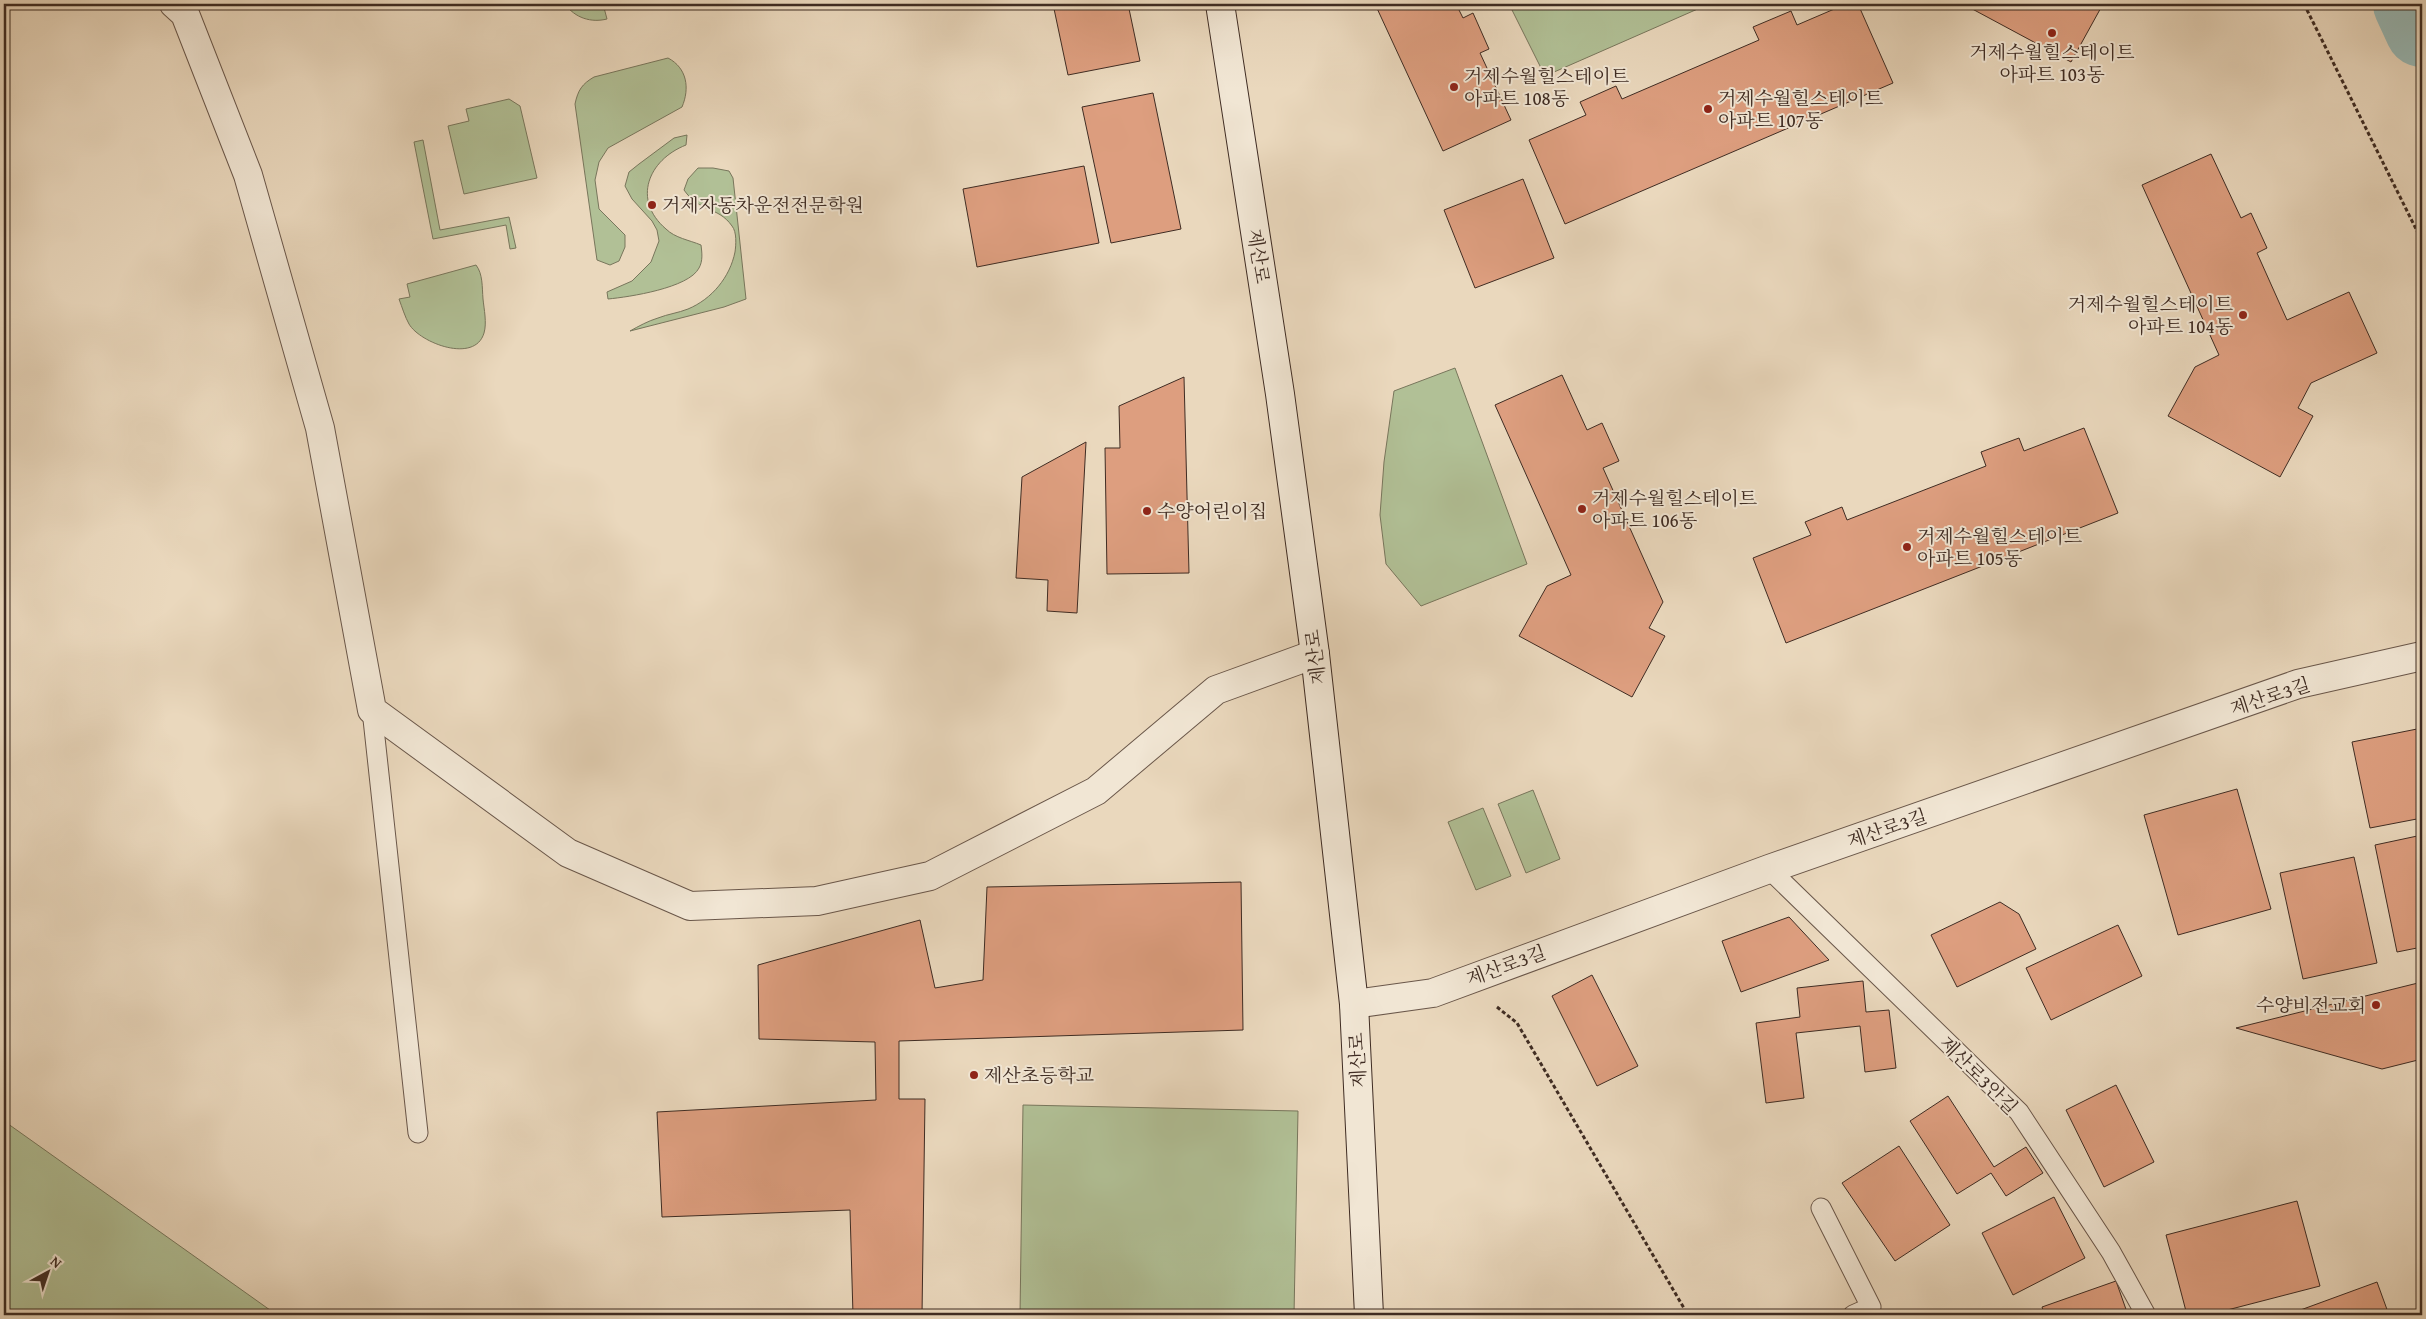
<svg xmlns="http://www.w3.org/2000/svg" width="2426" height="1319" font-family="'Gentium Book Plus','Noto Serif KR',serif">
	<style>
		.green { fill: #b1c096; stroke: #78765c }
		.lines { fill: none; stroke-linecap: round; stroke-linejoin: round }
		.river { stroke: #98b9b6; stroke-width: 74 }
		.building { fill: #dd9e7f; stroke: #3f2c23 }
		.lane-casing { stroke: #6a574a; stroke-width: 21 }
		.street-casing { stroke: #6a574a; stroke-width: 30 }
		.secondary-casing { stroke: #3f2c23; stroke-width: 30 }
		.path { stroke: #3f2c23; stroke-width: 3; stroke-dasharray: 4 2.5; stroke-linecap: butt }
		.lane { stroke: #f1e6d4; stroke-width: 19 }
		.street { stroke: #f1e6d4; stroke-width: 28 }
		.secondary { stroke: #f1e6d4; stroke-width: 28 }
		.poi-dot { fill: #8f2418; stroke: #f1e6d4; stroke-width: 2 }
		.labels { text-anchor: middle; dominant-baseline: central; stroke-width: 4; stroke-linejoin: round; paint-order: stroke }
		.poi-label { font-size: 19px; fill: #3f2c23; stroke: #f1e6d4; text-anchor: start }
		.street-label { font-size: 19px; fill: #3f2c23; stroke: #f1e6d4 }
	</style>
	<rect width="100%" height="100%" fill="#ead8bd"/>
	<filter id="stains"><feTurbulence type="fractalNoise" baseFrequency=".004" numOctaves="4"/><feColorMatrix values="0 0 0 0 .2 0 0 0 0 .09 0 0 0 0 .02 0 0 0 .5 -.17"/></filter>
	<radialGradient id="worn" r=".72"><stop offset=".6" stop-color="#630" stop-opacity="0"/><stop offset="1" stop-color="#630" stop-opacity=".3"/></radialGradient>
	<g class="green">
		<path d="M565 4H603L607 19C591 23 575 18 565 4Z"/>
		<polygon points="1509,4 1709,4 1545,76"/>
		<path d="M668 58C687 68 690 88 682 107L608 148 599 162 595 180 599 209 625 235V247L619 261 610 265 597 260 575 104C578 90 582 84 594 77Z"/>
		<polygon points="509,99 520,106 537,178 464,194 448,126 469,121 466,109"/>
		<path d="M687 135 686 145C648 160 632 200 666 229 675 238 689 240 701 245 702 253 703 261 699 268 689 288 629 297 608 299L607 292 632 281 651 262 659 241 657 230 652 221 632 199 625 186 629 172 639 164 674 138Z"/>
		<polygon points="423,140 440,230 509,217 516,248 510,249 506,225 433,239 414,142"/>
		<path d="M698 168H713L729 171 733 178 746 299 724 307 630 331C639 326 648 321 658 318 668 314 678 313 688 309 712 299 730 277 735 252 736 245 737 232 732 226 718 206 700 213 684 190L688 179Z"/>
		<path d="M476 265C483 274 482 287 483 299 484 309 487 323 484 333 475 364 420 343 409 324 405 317 402 307 399 299L410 297 407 284Z"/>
		<polygon points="1455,368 1527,564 1421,606 1386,564 1380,515 1384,462 1394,391"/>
		<polygon points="1533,790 1560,859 1526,873 1498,804"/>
		<polygon points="1483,808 1511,876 1476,890 1448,822"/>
		<polygon points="1023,1105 1298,1111 1294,1315 1020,1315"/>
		<polygon points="4,1121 277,1315 4,1315"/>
	</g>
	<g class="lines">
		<polyline class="river" points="2410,4 2422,30"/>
	</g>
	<g class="building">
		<polygon points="1053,4 1128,4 1140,61 1068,75"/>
		<polygon points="1375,4 1456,4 1463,18 1473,13 1489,49 1480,53 1511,120 1443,151"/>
		<polygon points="1846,4 1858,4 1893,83 1565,224 1529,140 1586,115 1580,102 1616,86 1622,99 1759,40 1753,27 1791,11 1797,25"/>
		<polygon points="1963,4 2103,4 2071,62"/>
		<polygon points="1153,93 1181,229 1111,243 1082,107"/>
		<polygon points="2211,154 2241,218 2251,213 2267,248 2257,253 2287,320 2349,292 2377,353 2311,383 2298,408 2313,416 2280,477 2168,416 2195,367 2219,355 2142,185"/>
		<polygon points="1084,166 1099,243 977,267 963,189"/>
		<polygon points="1523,179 1554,258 1475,288 1444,210"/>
		<polygon points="1562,375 1587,430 1602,423 1619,461 1603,468 1663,602 1649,628 1665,636 1632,697 1519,636 1547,586 1571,575 1495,405"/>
		<polygon points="1184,377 1189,573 1107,574 1105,448 1120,448 1119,406"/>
		<polygon points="2084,428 2118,513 1786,643 1753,558 1811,535 1805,522 1842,507 1847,520 1986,466 1981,452 2019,438 2024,451"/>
		<polygon points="1086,442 1077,613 1047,611 1048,580 1016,578 1022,477"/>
		<polygon points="2422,728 2422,818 2370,828 2352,742"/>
		<polygon points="2237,789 2271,909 2178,935 2144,815"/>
		<polygon points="2422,835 2422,947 2397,952 2375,845"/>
		<polygon points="2354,857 2377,963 2303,979 2280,873"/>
		<polygon points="1241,882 1243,1030 899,1041 899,1099 925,1099 922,1315 848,1315 853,1315 850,1210 662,1217 657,1112 876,1100 875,1042 759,1039 758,965 920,920 935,988 983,980 987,887"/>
		<polygon points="2000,902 2019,914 2036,949 1957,987 1931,935"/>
		<polygon points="1789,917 1829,960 1741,992 1722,941"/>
		<polygon points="2118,925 2142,976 2051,1020 2026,968"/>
		<polygon points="1592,975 1638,1066 1597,1086 1552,996"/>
		<polygon points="1863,981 1866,1012 1889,1010 1896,1068 1865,1072 1860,1026 1796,1033 1804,1098 1766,1103 1756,1023 1800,1017 1797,988"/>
		<polygon points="2422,982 2422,1059 2382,1069 2236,1028"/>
		<polygon points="2116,1085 2154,1162 2104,1187 2066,1110"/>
		<polygon points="1948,1096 1994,1167 2026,1147 2043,1173 2006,1196 1991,1173 1957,1194 1910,1121"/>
		<polygon points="1899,1146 1950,1225 1895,1261 1842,1183"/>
		<polygon points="2054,1197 2085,1258 2013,1295 1982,1233"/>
		<polygon points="2297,1201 2320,1286 2208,1315 2187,1315 2166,1235"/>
		<polygon points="2116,1281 2128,1315 2045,1315 2042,1307"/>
		<polygon points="2377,1282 2389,1315 2296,1315 2295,1312"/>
	</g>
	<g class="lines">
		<g class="lane-casing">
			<g id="lane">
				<polyline points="372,710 418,1133"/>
				<polyline points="1769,869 2019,1112 2111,1252 2146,1315"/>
				<polyline points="1821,1208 1871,1307 1853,1315"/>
			</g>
		</g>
		<g class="street-casing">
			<g id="street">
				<polyline points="174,4 185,14 248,175 320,428 372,710 568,853 690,906 817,901 930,876 1096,791 1216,690 1315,654"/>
				<polyline points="1354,1004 1433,993 1769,869 2298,684 2422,656"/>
			</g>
		</g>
		<g class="secondary-casing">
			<polyline id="secondary" points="1220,4 1280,394 1315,654 1354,1004 1369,1315"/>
		</g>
		<g class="path">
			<polyline points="2304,4 2422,241"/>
			<polyline points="1497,1007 1517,1023 1688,1315"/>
		</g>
		<use href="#lane" class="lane"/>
		<use href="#street" class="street"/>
		<use href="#secondary" class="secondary"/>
	</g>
	<g class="poi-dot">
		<circle cx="2052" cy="33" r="5"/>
		<circle cx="1454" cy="87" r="5"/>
		<circle cx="1708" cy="109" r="5"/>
		<circle cx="652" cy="205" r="5"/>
		<circle cx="2243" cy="315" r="5"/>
		<circle cx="1582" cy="509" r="5"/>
		<circle cx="1147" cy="511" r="5"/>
		<circle cx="1907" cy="547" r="5"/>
		<circle cx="2376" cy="1005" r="5"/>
		<circle cx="974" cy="1075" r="5"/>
	</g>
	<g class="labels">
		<g class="poi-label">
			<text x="2052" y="52" text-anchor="middle">거제수월힐스테이트<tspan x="2052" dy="22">아파트 103동</tspan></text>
			<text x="1464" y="76">거제수월힐스테이트<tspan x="1464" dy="22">아파트 108동</tspan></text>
			<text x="1718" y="98">거제수월힐스테이트<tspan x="1718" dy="22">아파트 107동</tspan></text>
			<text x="662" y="205">거제자동차운전전문학원</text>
			<text x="2233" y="304" text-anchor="end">거제수월힐스테이트<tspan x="2233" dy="22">아파트 104동</tspan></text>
			<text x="1592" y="498">거제수월힐스테이트<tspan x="1592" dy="22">아파트 106동</tspan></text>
			<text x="1157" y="511">수양어린이집</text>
			<text x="1917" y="536">거제수월힐스테이트<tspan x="1917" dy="22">아파트 105동</tspan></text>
			<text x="2366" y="1005" text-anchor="end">수양비전교회</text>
			<text x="984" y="1075">제산초등학교</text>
		</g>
		<g class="street-label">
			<text transform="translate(1259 256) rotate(81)">제산로</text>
			<text transform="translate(1315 657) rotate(-97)">제산로</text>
			<text transform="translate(2270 696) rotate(-18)">제산로3길</text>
			<text transform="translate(1887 828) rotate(-19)">제산로3길</text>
			<text transform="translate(1506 965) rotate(-20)">제산로3길</text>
			<text transform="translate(1357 1060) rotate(-93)">제산로</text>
			<text transform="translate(1979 1075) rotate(45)">제산로3안길</text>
		</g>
	</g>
	<rect width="2426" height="1319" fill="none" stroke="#ead8bd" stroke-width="20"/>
	<rect x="5" y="5" width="2416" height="1309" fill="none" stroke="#3f2c23" stroke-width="2.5"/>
	<rect x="10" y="10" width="2406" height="1299" fill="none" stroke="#3f2c23"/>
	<g transform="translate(48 1272) rotate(40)" stroke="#f1e6d4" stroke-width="4" paint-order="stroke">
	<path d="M0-4L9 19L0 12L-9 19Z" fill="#3f2c23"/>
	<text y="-8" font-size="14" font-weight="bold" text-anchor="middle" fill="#3f2c23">N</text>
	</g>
	<rect width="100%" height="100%" filter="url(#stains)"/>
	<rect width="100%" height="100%" fill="url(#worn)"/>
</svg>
